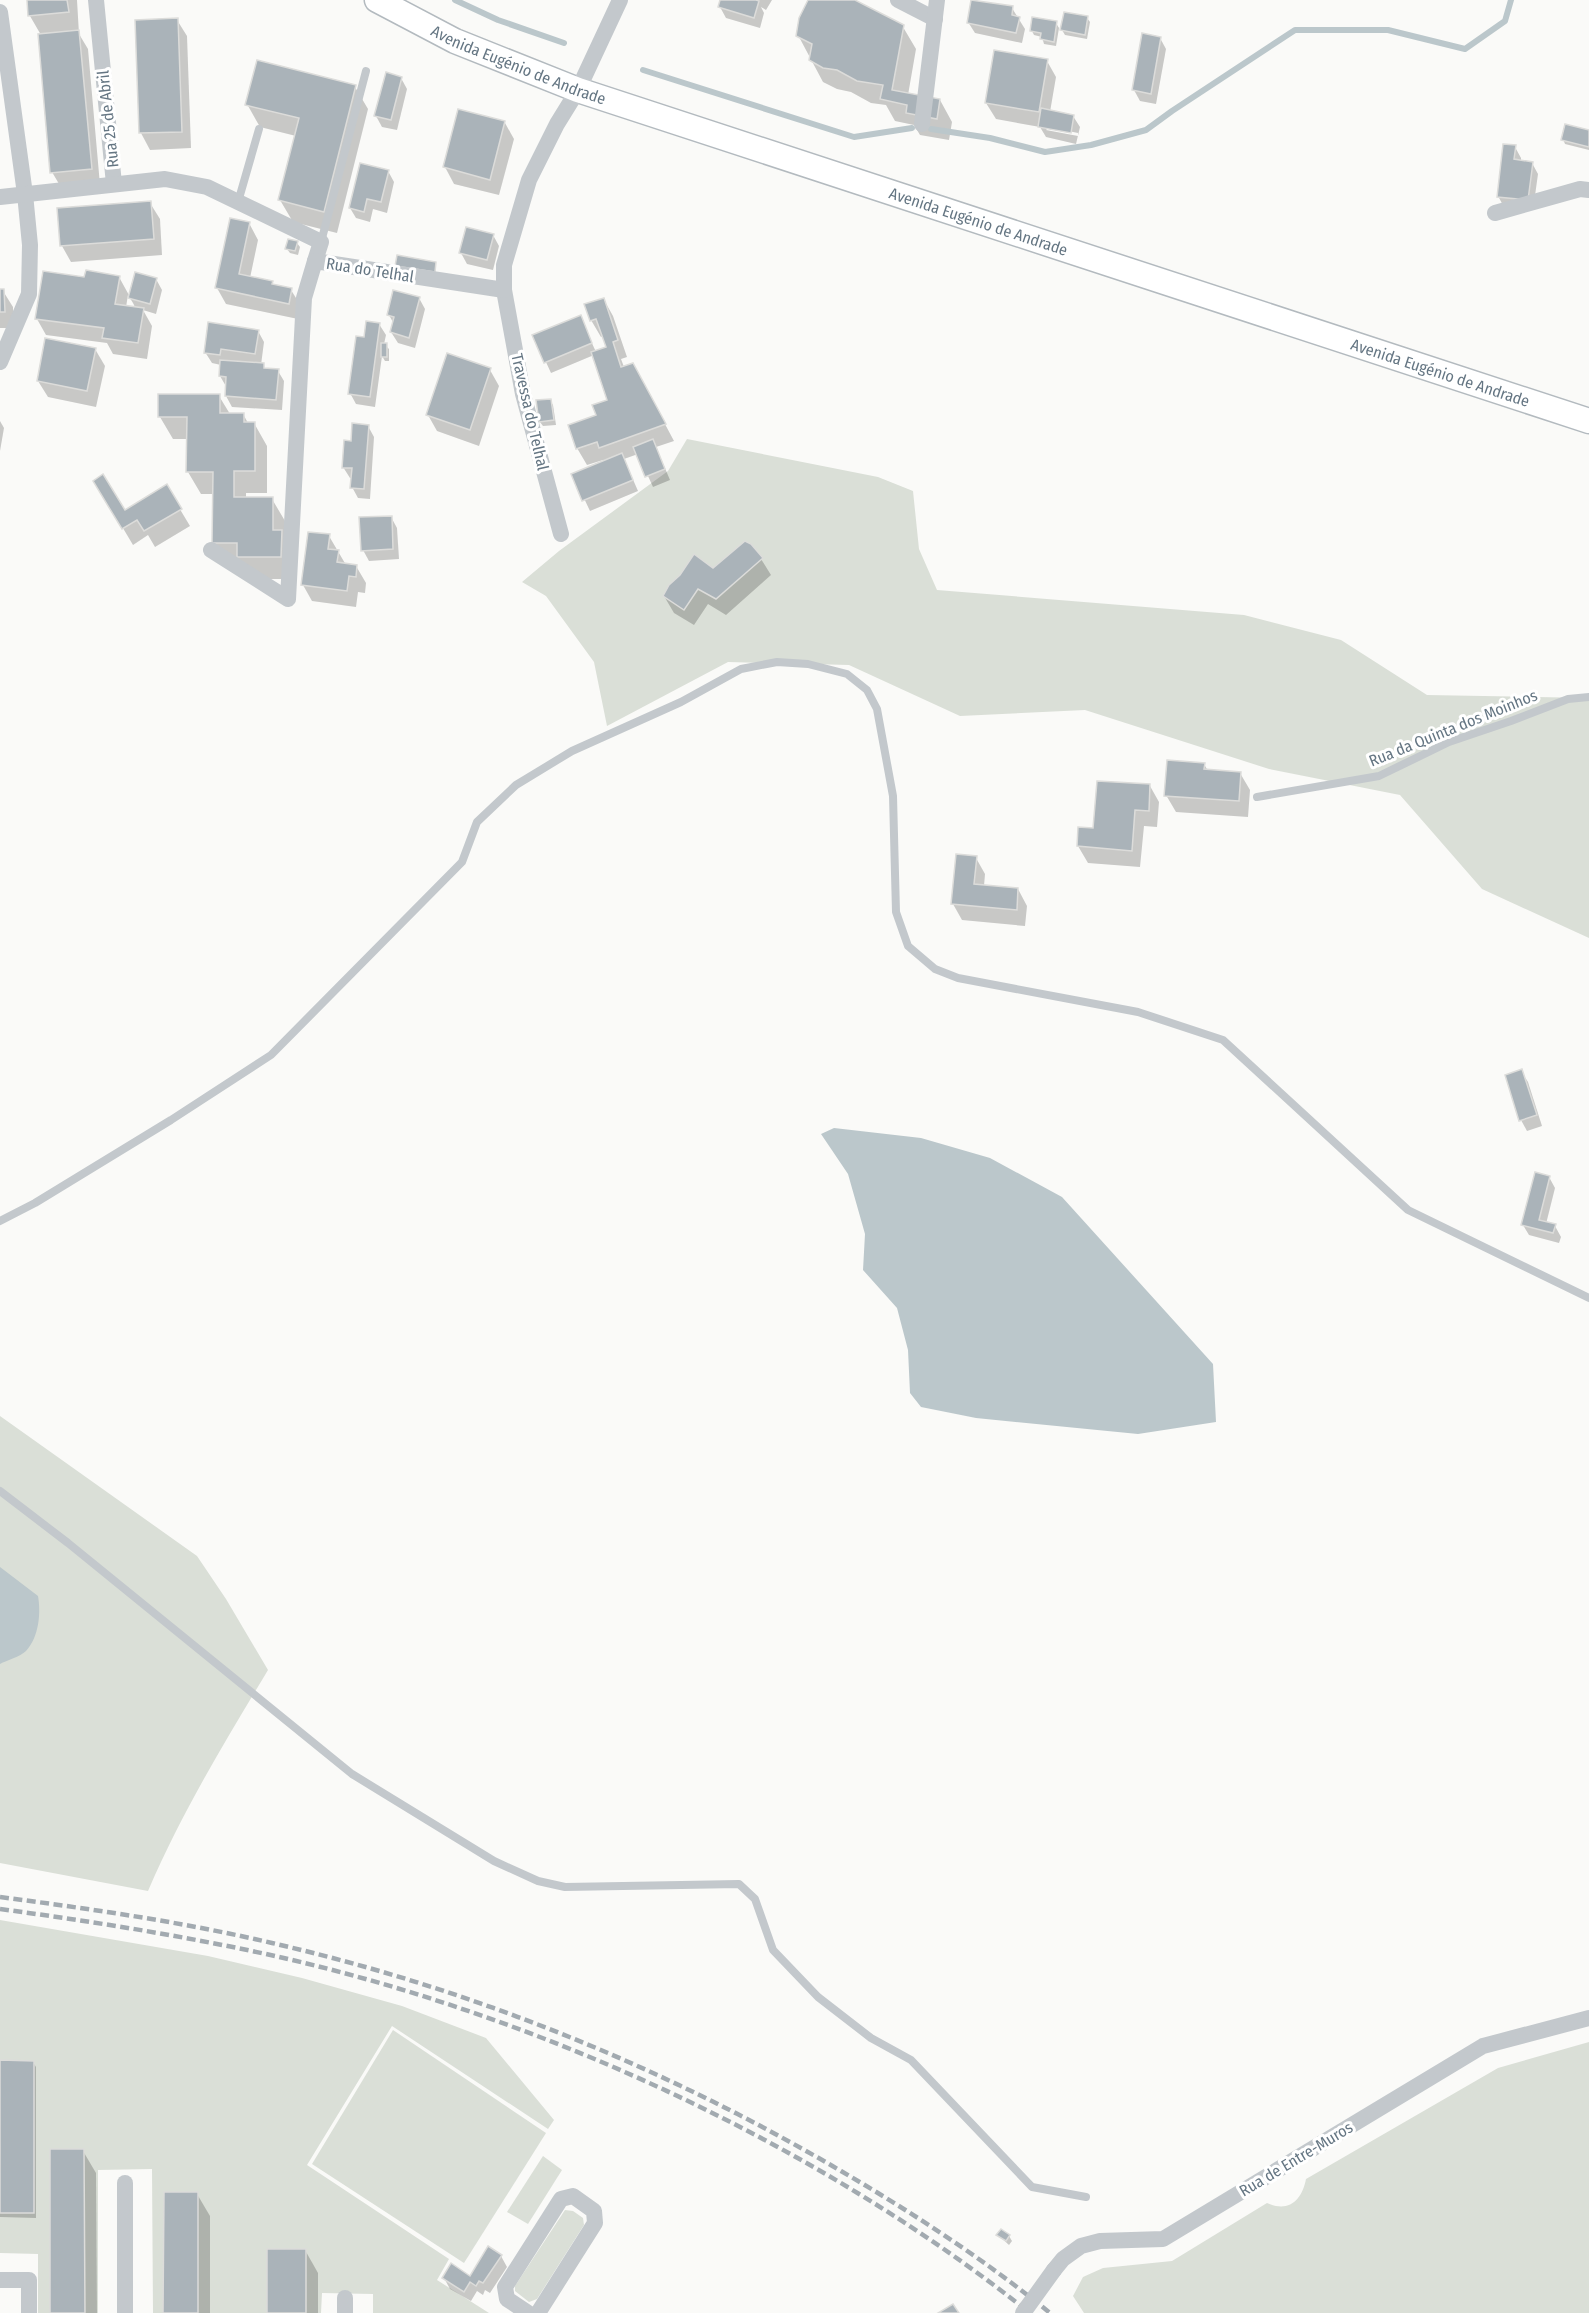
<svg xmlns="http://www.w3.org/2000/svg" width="1589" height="2313" font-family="'Fira Sans Condensed',sans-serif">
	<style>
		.green { fill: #dadfd7 }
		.water { fill: #bbc7cb }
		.shadow { fill: #0003; fill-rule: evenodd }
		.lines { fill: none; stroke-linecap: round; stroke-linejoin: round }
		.stream { stroke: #bbc7cb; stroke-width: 6 }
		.building { fill: #aab3b9; stroke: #dcdcda; stroke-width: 1.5 }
		.secondary-casing { stroke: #b3babf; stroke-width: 27 }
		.lane { stroke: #c3c8cc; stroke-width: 8 }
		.street { stroke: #c3c8cc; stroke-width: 16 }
		.secondary { stroke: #fff; stroke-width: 24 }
		.rail { stroke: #a2aab0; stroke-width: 4.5; stroke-dasharray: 9 4.5; stroke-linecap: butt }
		.street-bridge { stroke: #c3c8cc; stroke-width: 16 }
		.labels { text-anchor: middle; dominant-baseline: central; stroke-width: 6; stroke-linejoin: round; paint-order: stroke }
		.street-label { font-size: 16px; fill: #657683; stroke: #fff }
	</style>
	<rect width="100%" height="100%" fill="#fafaf8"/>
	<g class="green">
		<polygon points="687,439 878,477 913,491 919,549 937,590 1244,615 1341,640 1427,695 1589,698 1589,938 1482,889 1400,795 1269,769 1085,710 960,716 849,665 728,662 607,726 594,662 546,596 522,582 559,551 668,471"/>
		<path d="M0 1416 197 1556 226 1599 268 1670C224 1743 182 1812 148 1891L0 1863Z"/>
		<polygon points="0,1920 208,1956 302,1978 402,2006 486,2038 554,2120 548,2129 392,2026 307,2165 449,2259 437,2280 489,2313 373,2313 373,2294 322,2293 321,2313 153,2313 152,2169 98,2170 98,2313 38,2313 38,2254 0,2253 0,2213 34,2213 34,2061 0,2060"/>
		<polygon points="393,2030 546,2133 464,2263 312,2164"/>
		<path d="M1589 2042V2313H1084L1073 2296 1083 2277 1103 2268 1172 2261 1267 2203C1289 2213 1302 2200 1306 2179L1498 2068Z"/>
		<polygon points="543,2156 562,2170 528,2224 507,2212"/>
		<polygon points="565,2210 573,2211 583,2218 584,2225 537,2299 529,2302 515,2291 515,2286"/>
	</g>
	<g class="water">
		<polygon points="834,1128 921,1138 990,1158 1062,1197 1213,1364 1216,1422 1138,1434 976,1418 921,1407 910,1393 908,1350 897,1308 863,1270 865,1234 848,1174 821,1134"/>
		<path d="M0 1567 38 1596C41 1613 39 1637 26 1651 20 1657 7 1660 0 1664Z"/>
	</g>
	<g class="shadow">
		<polygon points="28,0 77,0 79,34 88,49 100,185 62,189 52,172 41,35 30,16"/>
		<polygon points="722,0 772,0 766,10 761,7 764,13 760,28 726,18 720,7"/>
		<polygon points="810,0 850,0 903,27 916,49 908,95 940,100 952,122 949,140 920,135 914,125 895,121 886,105 871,103 851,92 837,89 823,82 798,35"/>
		<polygon points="973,0 1012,8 1025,29 1022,43 975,33 968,22"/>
		<polygon points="1087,18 1090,22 1087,39 1065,35 1062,30"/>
		<polygon points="177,20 187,36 191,148 150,150 141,133"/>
		<polygon points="1056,23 1059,28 1056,46 1044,44 1042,37 1034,35 1032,31"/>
		<polygon points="1160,38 1166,49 1156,104 1140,101 1134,90"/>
		<path d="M1047 61 1056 77 1050 112 1073 116 1080 127 1076 144 1046 137 1040 127 996 119 986 103ZM1049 127 1078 133V136L1046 130Z"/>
		<polygon points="401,78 407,89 397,130 382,127 376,116"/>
		<polygon points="355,87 368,109 337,233 293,222 280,200 296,136 260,127 247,104"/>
		<polygon points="505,123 514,139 499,195 454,184 445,167"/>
		<polygon points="1589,131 1589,150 1565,144 1563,139"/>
		<polygon points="1515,147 1521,158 1521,162 1532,163 1538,174 1533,210 1504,207 1498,196"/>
		<polygon points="388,171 394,182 387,213 373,209 370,222 356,218 350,208"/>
		<polygon points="150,203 160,219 162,255 71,262 62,246"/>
		<polygon points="249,223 258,240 250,278 272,282 274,286 291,290 301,306 298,319 226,304 217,288"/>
		<polygon points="493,235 499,246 493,270 467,264 461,253"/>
		<polygon points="297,243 300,247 298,255 290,253 287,249"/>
		<path d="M119 277 130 297 156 279 162 290 156 314 143 310 152 326 147 359 113 354 107 343 46 335 37 319 86 279ZM128 295 133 303 136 309 126 307Z"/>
		<polygon points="0,291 3,291 13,307 13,328 0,328"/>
		<polygon points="419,298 425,309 415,348 398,343 391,332 394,324 389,315"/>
		<polygon points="604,300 613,316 627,357 621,359 624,367 642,381 674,441 656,447 670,480 653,487 638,454 624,459 638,491 590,511 573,475 603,462 603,460 587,465 577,448 609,401 594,355 551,373 534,336 580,317 596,352 607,348 603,336 601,337 591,320"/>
		<polygon points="379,324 386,335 384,344 389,349 389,361 385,361 382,356 375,407 356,404 350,393 365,339"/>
		<polygon points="258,331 264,342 261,365 266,370 278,371 284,381 282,410 232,407 226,396 227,388 220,376 221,365 212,363 205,352"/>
		<polygon points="95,349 105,366 96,407 48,397 38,381"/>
		<polygon points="490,370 499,386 479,446 437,431 428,415"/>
		<polygon points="219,396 230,414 243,414 248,423 254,423 267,446 267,493 246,493 246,499 272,499 285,521 293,579 251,579 214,543 214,494 201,494 188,472 188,439 173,439 160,417"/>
		<polygon points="550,400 553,405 556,425 543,426 540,422"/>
		<polygon points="0,421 4,428 0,451"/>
		<polygon points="368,426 374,437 370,499 358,498 352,487 352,478 350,478 343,467 352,442"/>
		<polygon points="95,481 124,512 166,486 190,526 155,547 148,535 133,545"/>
		<polygon points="391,517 397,528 399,559 369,561 363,550"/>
		<polygon points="329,536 346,565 356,566 366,583 365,593 358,592 356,607 312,601 303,585"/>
		<polygon points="761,559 771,575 726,615 708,604 694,625 674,613 664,596 713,570"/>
		<polygon points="1204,764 1208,771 1240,773 1250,790 1248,817 1176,812 1166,795"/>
		<polygon points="1150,786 1159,802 1157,827 1144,826 1140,867 1088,863 1078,846 1094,830"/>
		<polygon points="976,858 985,874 984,886 1018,889 1027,906 1025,926 962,920 953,904"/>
		<polygon points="1521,1071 1528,1082 1542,1126 1527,1131 1521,1120"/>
		<polygon points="1549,1177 1555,1188 1546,1224 1555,1226 1561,1237 1559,1243 1529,1235 1523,1225"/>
		<polygon points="0,2062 33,2062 36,2067 36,2218 0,2217"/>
		<polygon points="83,2151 96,2173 97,2313 52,2313"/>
		<polygon points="197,2194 210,2216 210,2313 165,2313"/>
		<polygon points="998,2235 1009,2236 1012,2241 1009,2245"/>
		<polygon points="305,2250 318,2273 318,2313 268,2313"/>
		<polygon points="501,2256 507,2267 490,2293 485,2290 483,2295 477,2291 471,2301 450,2289 444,2278 471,2278"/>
	</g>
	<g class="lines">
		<g class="stream">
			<polyline points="455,0 498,20 564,43"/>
			<polyline points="643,70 854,137 912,128"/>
			<polyline points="931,129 990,138 1045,152 1091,145 1146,130 1172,111 1295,30 1388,30 1465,49 1505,21 1511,0"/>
		</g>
	</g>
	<g class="building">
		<polygon points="27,0 67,0 69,12 28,16"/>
		<polygon points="720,0 756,0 759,1 754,18 718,7"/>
		<polygon points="808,0 855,0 904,25 892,90 940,99 937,119 906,113 907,105 880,99 883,85 857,81 837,70 823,68 809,60 812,44 796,36 799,18"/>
		<polygon points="971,0 1013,6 1012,15 1020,17 1016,33 967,23"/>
		<polygon points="1064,12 1088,16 1085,35 1060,30"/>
		<polygon points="1032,17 1057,21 1054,42 1040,39 1041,33 1030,31"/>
		<polygon points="178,18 182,132 139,133 135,20"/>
		<polygon points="79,30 92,169 50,173 38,34"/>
		<polygon points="1142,33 1161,37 1151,94 1132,90"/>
		<polygon points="994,50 1048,59 1039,112 985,103"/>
		<polygon points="257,60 356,85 324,212 278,200 299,118 245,105"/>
		<polygon points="386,72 402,77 391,120 374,116"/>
		<polygon points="1041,108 1074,115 1071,133 1038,127"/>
		<polygon points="458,109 505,121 490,180 443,167"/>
		<polygon points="1565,124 1589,130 1589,147 1561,140"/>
		<polygon points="1503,144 1516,145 1514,159 1533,162 1528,200 1497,197"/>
		<polygon points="360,163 389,170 381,202 367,199 364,212 349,208"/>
		<polygon points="151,201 154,239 60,246 57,208"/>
		<polygon points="230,218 250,222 239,274 273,281 272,284 292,288 289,304 215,288"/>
		<polygon points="466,227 494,234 487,260 459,253"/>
		<polygon points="288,239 298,241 295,251 285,249"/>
		<polygon points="397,255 436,262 435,272 395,266"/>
		<polygon points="86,270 120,276 115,304 144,308 138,343 102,338 104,328 35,319 43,271 84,277"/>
		<polygon points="135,272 157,278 150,304 128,298"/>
		<polygon points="0,289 4,289 5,312 0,312"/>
		<polygon points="393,290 420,297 409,338 390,332 394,317 387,315"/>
		<polygon points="604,298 618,340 613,342 621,367 633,363 666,424 599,448 597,442 576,449 568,425 596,415 592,405 607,400 591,352 606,347 596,319 590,321 584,304"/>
		<polygon points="581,315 592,343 544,363 532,335"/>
		<polygon points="366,321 380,323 370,397 348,394 356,336 364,337"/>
		<polygon points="208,322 259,330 255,354 221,349 220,355 204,353"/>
		<polygon points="45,338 96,348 87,391 37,381"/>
		<rect x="381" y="343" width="6" height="14"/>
		<polygon points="447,353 491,368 470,430 426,415"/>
		<polygon points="220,360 264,363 264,368 279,369 276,400 225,396 226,377 219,376"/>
		<polygon points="158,394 220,394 220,413 244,413 244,422 255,422 255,471 234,471 234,497 273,497 273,530 282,530 281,557 237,557 237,543 212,543 213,472 186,472 187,417 158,417"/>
		<polygon points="551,399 554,420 539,422 536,400"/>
		<polygon points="352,423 369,425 364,489 350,488 352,468 342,468 344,440 351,441"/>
		<polygon points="653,439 665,469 645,477 633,447"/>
		<polygon points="622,453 633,480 582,501 571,474"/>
		<polygon points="103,474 125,510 167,484 182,509 144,531 137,520 122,529 93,481"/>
		<polygon points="392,516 393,549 361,551 359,517"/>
		<polygon points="308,532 330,534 328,549 339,550 337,562 357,565 356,577 349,576 347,591 301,585"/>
		<polygon points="745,541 751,544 763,558 716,599 698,589 684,610 663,596 669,585 680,575 694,554 713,568"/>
		<polygon points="1167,760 1205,763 1204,769 1241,772 1239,801 1164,796"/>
		<polygon points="1097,781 1150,784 1149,811 1135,810 1132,851 1077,846 1078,827 1093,828"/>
		<polygon points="956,854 977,856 974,884 1018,888 1017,910 951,904"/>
		<polygon points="1522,1069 1537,1115 1519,1121 1505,1075"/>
		<polygon points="1535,1172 1550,1176 1539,1220 1556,1224 1553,1233 1521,1225"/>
		<polygon points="0,2060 34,2061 34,2213 0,2213"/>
		<polygon points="50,2149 84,2149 85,2313 50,2313"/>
		<polygon points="164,2192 198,2192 198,2313 163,2313"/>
		<polygon points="1001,2229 1010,2235 1006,2241 996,2235"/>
		<polygon points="488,2246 502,2255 483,2283 479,2281 476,2286 470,2282 464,2292 442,2278 451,2263 470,2276"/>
		<rect x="267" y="2249" width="39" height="64"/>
		<polygon points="953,2304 959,2313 938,2313"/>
	</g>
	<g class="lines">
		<g class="secondary-casing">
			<g id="secondary">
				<path id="s1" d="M377 0 455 41 578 90 1589 421"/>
			</g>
		</g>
		<g class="lane">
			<polyline points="238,202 259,129"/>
			<polyline points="321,242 366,71"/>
			<polyline points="1257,797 1379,776 1449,742 1511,721 1568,699 1589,697"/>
			<polyline points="0,1221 35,1203 171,1120 271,1055 462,862 477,822 516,785 572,751 681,702 741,669 777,662 808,664 847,674 867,690 877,709 893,796 896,912 908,946 935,969 958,978 1138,1012 1223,1040 1408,1210 1589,1298"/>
			<polyline points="0,1491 68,1543 352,1774 494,1861 538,1881 565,1887 739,1884 755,1899 773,1950 818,1997 871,2038 911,2060 1032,2187 1086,2197"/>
		</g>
		<g class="street">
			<polyline points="96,0 114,184"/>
			<polyline points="898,0 935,19"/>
			<polyline points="0,12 25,194 30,245 29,294 0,362"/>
			<polyline points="922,124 937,0"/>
			<polyline points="0,197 165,179 207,187 321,242 315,261"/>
			<polyline points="1495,213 1580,189 1589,190"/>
			<polyline points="504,290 523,394 561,534"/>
			<polyline points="211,550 288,599 304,298 315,261 504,290 504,265 529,180 557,124 578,90 620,0"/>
			<polyline points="125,2183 125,2313"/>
			<polyline points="1054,2270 1063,2259 1081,2246 1100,2241 1163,2239 1483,2046 1589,2018"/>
			<polyline points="0,2280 29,2280 29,2313"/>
			<polyline points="345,2298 345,2313"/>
			<polyline points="528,2313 507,2299 505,2287 561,2199 573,2196 594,2211 595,2223 538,2313"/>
		</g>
		<use href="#secondary" class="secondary"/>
		<g class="rail">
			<path d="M0 1897C91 1909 183 1922 272 1943 472 1989 664 2067 841 2171 913 2213 985 2260 1050 2313"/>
			<path d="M0 1909C89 1921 178 1935 266 1954 534 2013 815 2142 1030 2313"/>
		</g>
		<polyline class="street-bridge" points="1023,2313 1054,2270"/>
	</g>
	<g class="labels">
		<g class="street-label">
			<text stroke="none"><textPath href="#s1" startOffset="156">Avenida Eugénio de Andrade</textPath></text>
			<text transform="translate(108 119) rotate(-96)">Rua 25 de Abril</text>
			<text stroke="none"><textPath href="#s1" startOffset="642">Avenida Eugénio de Andrade</textPath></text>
			<text transform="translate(370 270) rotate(9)">Rua do Telhal</text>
			<text stroke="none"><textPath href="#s1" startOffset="1128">Avenida Eugénio de Andrade</textPath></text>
			<text transform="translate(530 412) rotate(77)">Travessa do Telhal</text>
			<text transform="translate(1453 728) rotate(-22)">Rua da Quinta dos Moinhos</text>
			<text transform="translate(1296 2159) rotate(-31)">Rua de Entre-Muros</text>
		</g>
	</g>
</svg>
